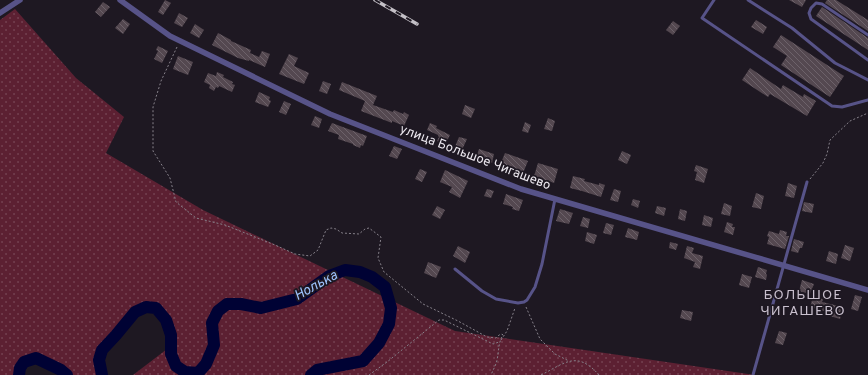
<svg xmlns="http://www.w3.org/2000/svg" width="868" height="375" font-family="Overpass,sans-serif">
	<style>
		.green { fill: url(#green-dots) }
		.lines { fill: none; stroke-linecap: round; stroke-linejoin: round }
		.river { stroke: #000234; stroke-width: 12 }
		.building { fill: url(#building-back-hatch) }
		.path { stroke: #86818a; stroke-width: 1; stroke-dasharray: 2 2; stroke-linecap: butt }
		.lane { stroke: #575388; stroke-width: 3 }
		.street { stroke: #575388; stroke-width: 5.5 }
		.rail-casing { stroke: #c4c0c7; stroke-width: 3.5 }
		.rail { stroke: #1e1822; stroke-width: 2; stroke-dasharray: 6; stroke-linecap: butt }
		.labels { text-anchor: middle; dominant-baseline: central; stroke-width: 3.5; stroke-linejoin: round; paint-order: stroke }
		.street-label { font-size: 13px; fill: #ede9f0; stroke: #1e1822 }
		.water-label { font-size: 14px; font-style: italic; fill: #9ec3fe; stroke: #1e1822 }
		.neighbourhood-label { font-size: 14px; letter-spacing: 1px; fill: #c9c0ce; stroke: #1e1822 }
	</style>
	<defs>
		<pattern id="green-dots" width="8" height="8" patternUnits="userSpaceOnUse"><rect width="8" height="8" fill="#5c2032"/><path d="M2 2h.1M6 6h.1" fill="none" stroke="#744050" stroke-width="1.8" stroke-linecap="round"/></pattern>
		<pattern id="building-back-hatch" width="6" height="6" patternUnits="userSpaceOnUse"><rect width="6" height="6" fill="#544850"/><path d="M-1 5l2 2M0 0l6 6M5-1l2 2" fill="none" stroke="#6d626a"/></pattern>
	</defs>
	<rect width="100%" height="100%" fill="#1e1822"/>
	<path class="green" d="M15 9 76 78 124 117 106 153 203 210 455 331 755 375H133L171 346C172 328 167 321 156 308L146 307 135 312 116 335 102 350 99 360 102 375H67L61 370 36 358 24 362 20 368 19 375H0V20Z"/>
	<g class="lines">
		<g class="river">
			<polyline points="19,375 20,368 24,362 36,358 61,370 67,375"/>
			<polyline points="102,375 99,360 102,350 116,335 135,312 146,307 156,308 166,320 171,335 171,354 176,366 185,372 198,373 206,364 214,345 212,323 218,311 227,304 241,304 261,308 297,299 329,276 345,270 360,272 372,277 385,287 391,308 389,324 379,343 363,361 317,370 311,375"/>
		</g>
	</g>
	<g class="building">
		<polygon points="165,0 171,3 163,15 158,12"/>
		<polygon points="789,0 806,0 802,7"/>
		<polygon points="827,0 836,0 868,20 868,31 825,3"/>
		<polygon points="103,2 110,7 101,17 95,12"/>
		<polygon points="822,7 868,38 868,50 816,16"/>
		<polygon points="179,13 188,18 182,27 174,23"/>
		<polygon points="123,19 130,24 123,34 115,28"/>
		<polygon points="756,20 767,27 763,34 751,27"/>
		<polygon points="673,21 680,26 673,35 666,30"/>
		<polygon points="195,24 204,30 199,38 190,33"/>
		<polygon points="218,33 231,40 231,41 251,50 250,53 259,57 262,51 270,54 265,67 249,60 249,61 238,58 212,45"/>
		<polygon points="781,35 844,76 830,97 781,65 787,56 773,47"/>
		<polygon points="158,46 168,51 162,63 154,59 158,51 156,50"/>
		<polygon points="289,54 298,58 294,66 309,73 304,84 279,74"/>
		<polygon points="178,56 193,62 188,75 173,69"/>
		<polygon points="750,68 781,89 783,85 803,97 804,94 816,101 807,116 770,94 768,97 742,80"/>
		<polygon points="217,72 224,75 223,77 233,82 232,84 235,85 232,92 219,86 218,88 216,87 214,91 209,88 210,85 204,82 208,73 216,76"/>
		<polygon points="323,81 331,84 327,94 319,91"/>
		<polygon points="342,82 377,96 373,105 393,112 394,110 403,114 404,112 409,115 404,126 392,121 392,123 361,111 365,101 339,90"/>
		<polygon points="259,92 270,97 269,100 271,101 268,107 255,102"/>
		<polygon points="284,101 291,104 286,115 279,112"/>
		<polygon points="465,105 475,109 471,118 462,114"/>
		<polygon points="315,116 322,119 319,128 311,125"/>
		<polygon points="548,118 555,121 552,131 544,129"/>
		<polygon points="525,122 531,125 528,133 522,131"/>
		<polygon points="332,123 367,136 363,146 361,145 360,148 353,145 353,144 338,139 339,135 328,131"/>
		<polygon points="430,123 437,126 436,128 450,135 445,145 437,141 439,137 438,136 438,135 427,130"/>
		<polygon points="459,137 467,139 461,152 454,149"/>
		<polygon points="394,146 402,149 397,159 389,156"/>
		<polygon points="479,149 494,154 492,163 476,158"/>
		<polygon points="622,151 631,155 627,164 618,160"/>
		<polygon points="505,153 528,161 523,173 500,165"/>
		<polygon points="538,163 558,169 554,183 534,176"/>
		<polygon points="696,165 708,169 704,183 695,180 697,172 694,171"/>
		<polygon points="420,169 427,172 422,182 415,179"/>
		<polygon points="445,170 468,181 460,198 449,192 452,187 440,182"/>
		<polygon points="573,176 585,179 584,181 599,185 599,183 605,185 601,197 582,191 570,188"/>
		<polygon points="788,183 797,186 794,198 785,196"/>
		<polygon points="487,189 494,191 491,198 484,196"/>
		<polygon points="614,189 621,191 618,202 610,200"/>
		<polygon points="756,193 764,196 761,209 752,207"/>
		<polygon points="506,194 523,200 519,211 512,209 513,207 503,204"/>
		<polygon points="633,199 640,201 638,208 631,205"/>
		<polygon points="804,202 814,204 812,213 802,211"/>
		<polygon points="724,203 732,206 730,216 721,214"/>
		<polygon points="437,206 445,210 440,219 432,215"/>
		<polygon points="657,206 666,208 664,216 655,213"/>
		<polygon points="560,209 573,213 569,224 556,221"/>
		<polygon points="680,209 687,211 685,221 678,219"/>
		<polygon points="704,215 713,218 711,227 702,225"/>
		<polygon points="583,217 590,219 588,228 580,226"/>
		<polygon points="727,222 733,224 732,227 735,227 733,235 724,232"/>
		<polygon points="606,223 614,225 611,235 603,233"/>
		<polygon points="628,228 639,232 637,240 625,237"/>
		<polygon points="780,230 787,232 786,236 789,236 785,249 767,244 769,237 767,236 769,231 779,234"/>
		<polygon points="587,232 597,235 594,244 585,241"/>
		<polygon points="794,239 804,242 802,248 800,248 798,253 791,251"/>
		<polygon points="670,242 678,244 676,250 669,248"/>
		<polygon points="845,245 854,248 850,261 841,258"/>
		<polygon points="458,246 470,252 465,263 453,256"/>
		<polygon points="687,246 694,248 692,253 703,256 700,269 693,267 695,262 684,258"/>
		<polygon points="829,251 838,254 836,264 826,261"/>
		<polygon points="428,262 441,267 436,278 424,273"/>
		<polygon points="758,267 767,270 766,274 767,275 766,280 755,277"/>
		<polygon points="742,274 752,277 749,288 739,285"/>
		<polygon points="802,280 814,284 810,294 799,291"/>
		<polygon points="855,295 862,297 858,311 851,309"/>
		<polygon points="813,297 823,299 822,302 843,307 840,319 830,316 831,313 810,307"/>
		<polygon points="682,310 693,312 691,321 680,318"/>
		<polygon points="779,331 787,333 783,345 775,343"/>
	</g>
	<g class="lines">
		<g class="path">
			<path d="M177 47 161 81 153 107V151L170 178 176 202 196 218 225 225 275 245 295 254 310 256 318 250 326 230 331 228 336 229 342 233 359 234 365 229 369 228 381 237 378 258 384 272 423 304 458 321 487 337 496 338 499 335 502 334 503 335C498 343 499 351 497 360 496 365 493 370 491 375"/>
			<polyline points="810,179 823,163 827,154 830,140 850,121 868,113"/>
			<polyline points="526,307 540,339 555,354 569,361"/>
			<polyline points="501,340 507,331 515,308"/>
			<polyline points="369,375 387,362 439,320 444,320 493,344 499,342"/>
			<path d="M541 375C565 363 577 350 599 375"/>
		</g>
		<g class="lane">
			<polyline points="714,0 702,18 832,106 842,107 868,100"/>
			<polyline points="748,0 792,28 835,63 868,80"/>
			<polyline points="868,35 822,4 816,3 811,8 809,13 811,19 868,60"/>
			<polyline points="455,269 482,291 496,299 518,303 524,302 527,300 535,287 542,264 555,199"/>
			<polyline points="753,375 807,182"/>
		</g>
		<g class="street">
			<polyline points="120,0 170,36 330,114 521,189 868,290"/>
			<polyline points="0,13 20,0"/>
		</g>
		<g class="rail-casing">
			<polyline id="rail" points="375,0 417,24"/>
		</g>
		<use href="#rail" class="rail"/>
	</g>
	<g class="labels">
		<g class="street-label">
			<text transform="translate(475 158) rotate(21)">улица Большое Чигашево</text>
		</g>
		<g class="water-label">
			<text transform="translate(316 286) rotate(-29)">Нолька</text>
		</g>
		<g class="neighbourhood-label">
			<text x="803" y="295">БОЛЬШОЕ<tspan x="803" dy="16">ЧИГАШЕВО</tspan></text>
		</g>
	</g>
</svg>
